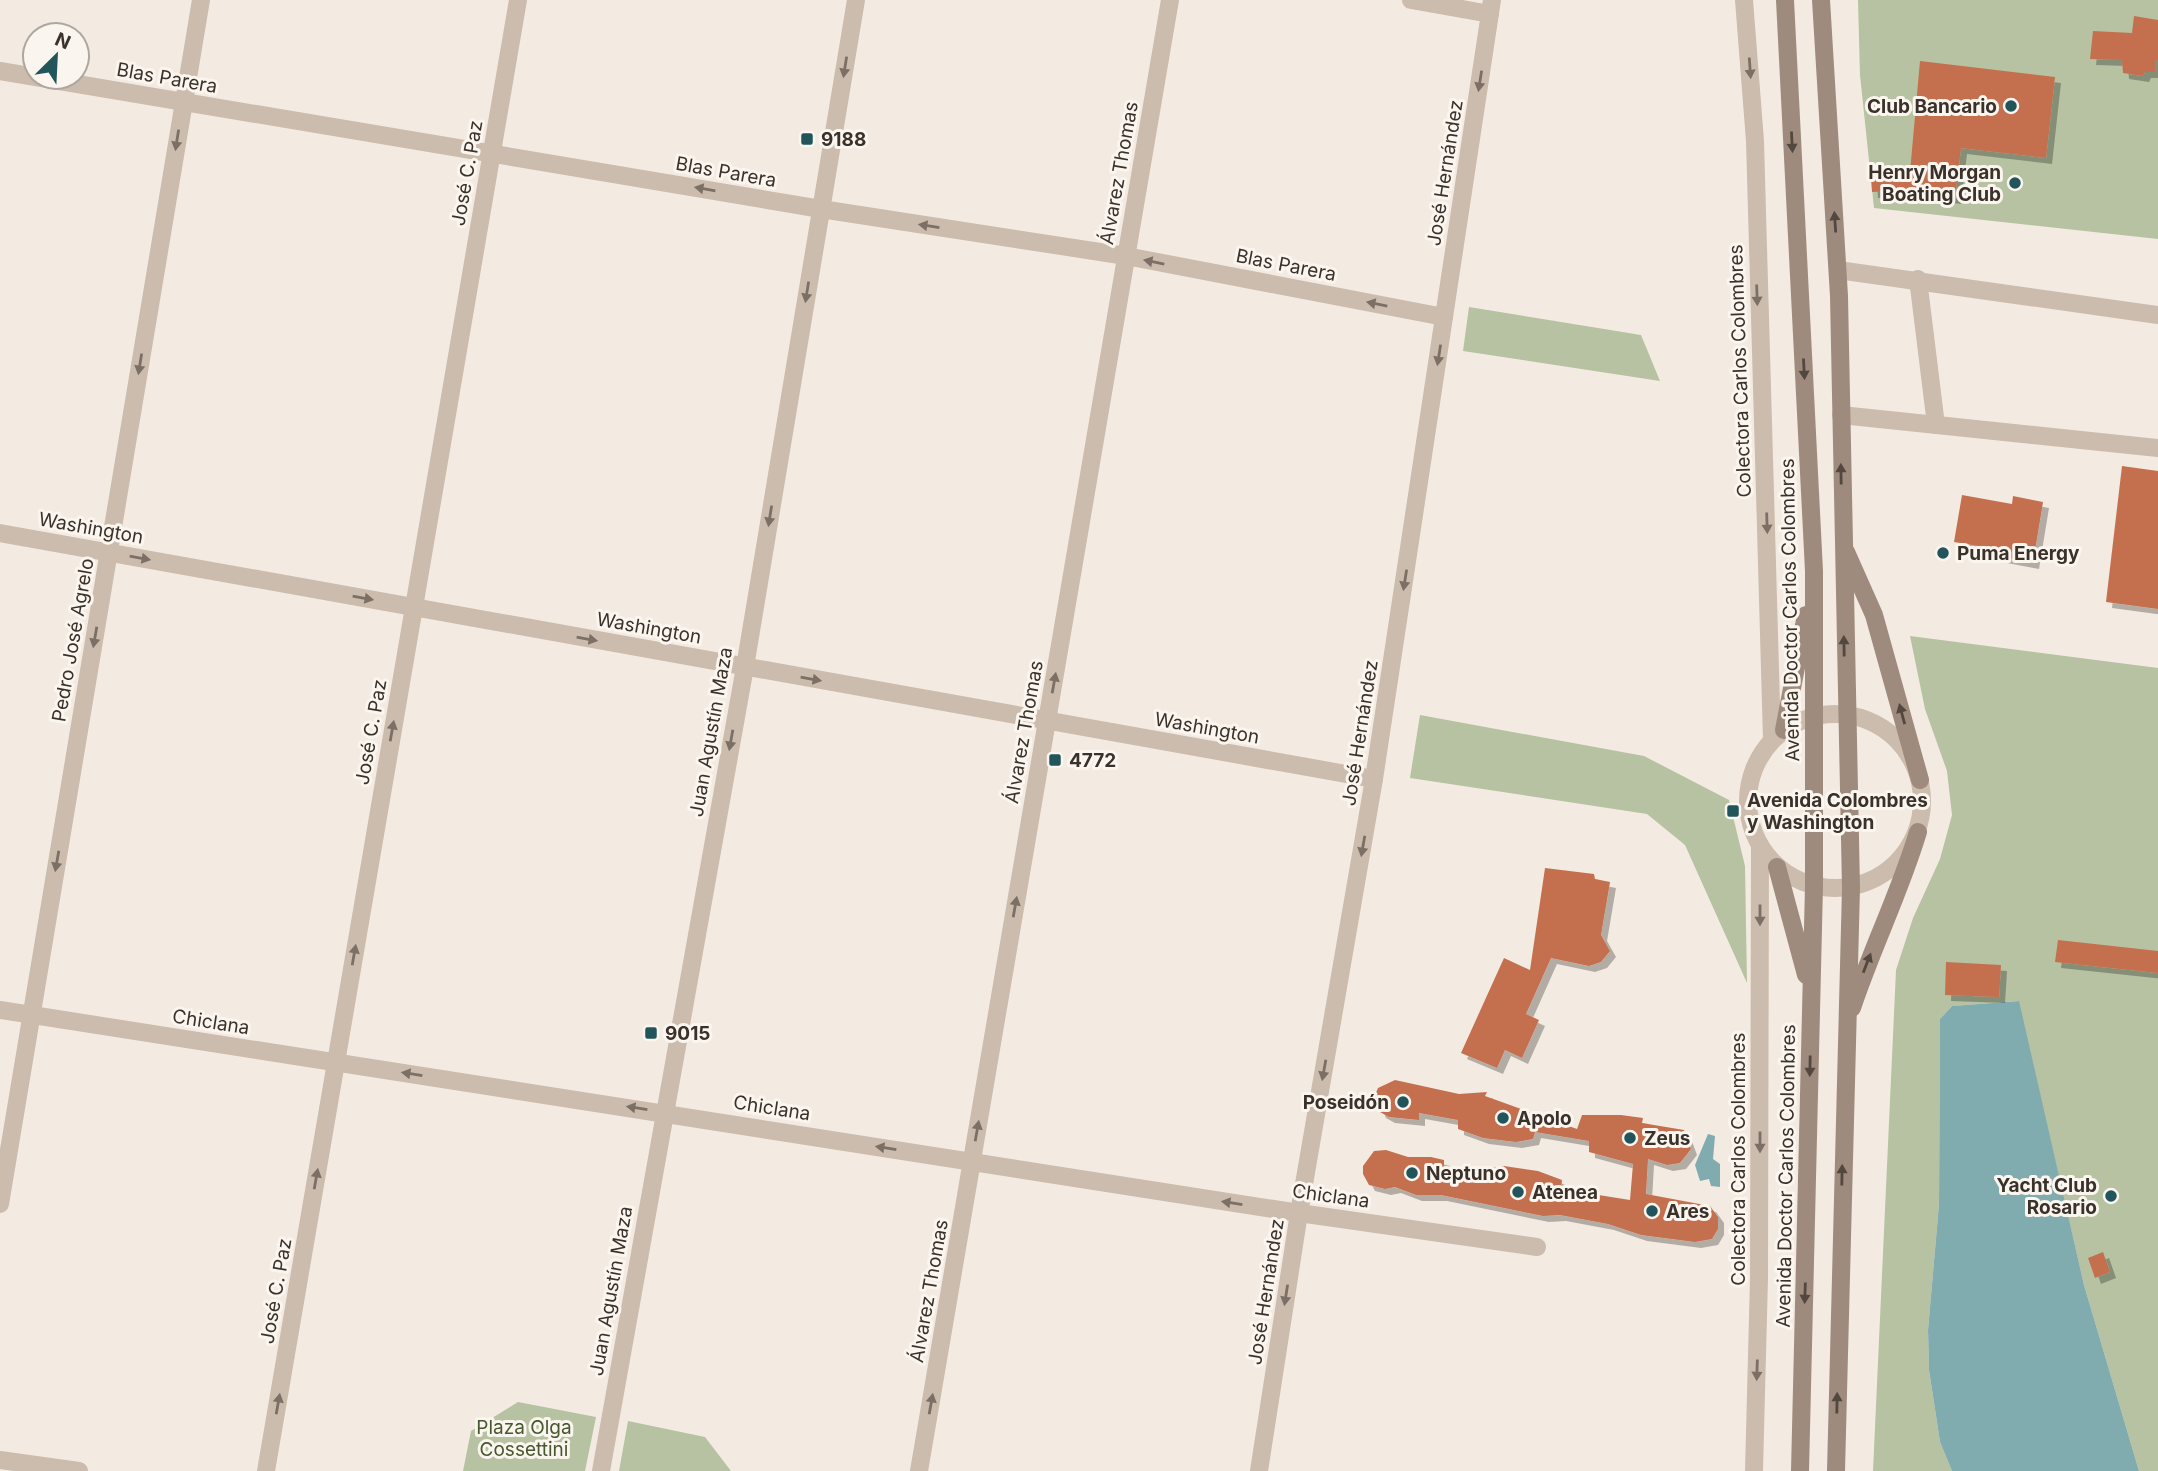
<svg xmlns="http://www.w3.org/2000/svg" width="2158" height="1471" font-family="Inter,sans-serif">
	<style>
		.green { fill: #b6c2a1 }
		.water { fill: #80acb0 }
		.building { fill: #c4704f; filter: url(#shadow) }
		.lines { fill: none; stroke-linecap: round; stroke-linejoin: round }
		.street { stroke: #ccbcad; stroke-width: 18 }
		.secondary { stroke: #9f8b7e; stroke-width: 18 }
		.oneway { fill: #7c7066 }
		.oneway2 { fill: #534840 }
		.poi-dot { fill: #21555b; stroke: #faf5ee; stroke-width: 2.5 }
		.labels { text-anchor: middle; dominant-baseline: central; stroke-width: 6; stroke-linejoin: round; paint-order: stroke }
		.street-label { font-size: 19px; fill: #3a312b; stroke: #faf5ee }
		.poi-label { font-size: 19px; font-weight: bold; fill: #3a312b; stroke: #faf5ee; text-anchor: start }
		.park-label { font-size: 19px; fill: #47582f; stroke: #faf5ee }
	</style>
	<defs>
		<filter id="shadow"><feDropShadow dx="6" dy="6" stdDeviation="0" flood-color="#0004"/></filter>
	</defs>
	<rect width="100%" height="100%" fill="#f3ebe1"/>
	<g class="green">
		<polygon points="1858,0 2158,0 2158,239 1874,208 1860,75"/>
		<polygon points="1469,307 1641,335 1660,381 1463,351"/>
		<polygon points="1910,636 2158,668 2158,1471 2139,1471 2084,1285 2018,1001 1952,1006 1940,1019 1939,1204 1928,1330 1929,1370 1940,1442 1952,1471 1873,1471 1896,970 1913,918 1940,859 1952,815 1947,771 1925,709"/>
		<polygon points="1420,715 1644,756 1729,800 1745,866 1747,983 1685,845 1647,814 1410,778"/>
		<polygon points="518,1402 596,1417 585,1471 463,1471 471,1431"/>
		<polygon points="628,1421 705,1437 731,1471 619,1471"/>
	</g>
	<g class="water">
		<polygon points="2019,1001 2084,1285 2139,1471 1952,1471 1940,1442 1929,1370 1928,1330 1939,1204 1940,1019 1952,1006"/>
		<polygon points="1708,1134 1715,1136 1713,1159 1720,1164 1720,1187 1711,1186 1709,1179 1700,1181 1695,1165"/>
	</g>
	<g class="building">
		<polygon points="2134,16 2158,20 2158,60 2155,60 2155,72 2145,72 2143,76 2123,73 2122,60 2090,59 2093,31 2132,33"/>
		<polygon points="1920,61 2055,77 2046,158 1961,148 1955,198 1899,191 1872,192 1871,174 1910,172"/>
		<polygon points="2122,466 2158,471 2158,609 2106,602"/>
		<polygon points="1962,495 2012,504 2013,496 2043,502 2033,563 2001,557 2003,550 1954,542"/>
		<polygon points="1545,868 1594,874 1595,879 1610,882 1601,935 1610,951 1601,962 1589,966 1551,958 1526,1014 1539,1020 1522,1058 1505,1050 1497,1068 1461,1053 1504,958 1530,970"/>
		<polygon points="2058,940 2158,951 2158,973 2055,962"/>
		<polygon points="1946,962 2001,965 1999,997 1945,995"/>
		<polygon points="1395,1080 1459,1094 1487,1092 1485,1096 1577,1129 1582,1115 1621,1115 1643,1118 1642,1123 1684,1130 1691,1149 1680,1163 1667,1165 1648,1159 1646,1194 1710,1206 1718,1217 1718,1229 1712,1239 1695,1242 1641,1235 1608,1224 1560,1215 1543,1216 1441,1195 1416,1195 1395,1187 1385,1189 1369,1185 1363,1174 1363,1166 1374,1151 1386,1150 1408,1157 1431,1157 1444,1160 1444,1169 1462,1172 1485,1175 1487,1169 1504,1166 1538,1171 1562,1180 1561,1189 1630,1200 1633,1164 1589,1152 1589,1141 1535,1132 1533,1139 1516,1142 1483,1138 1458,1129 1458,1120 1419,1113 1419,1120 1389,1117 1380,1112 1374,1097 1378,1088"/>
		<polygon points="2103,1252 2110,1272 2095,1278 2088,1258"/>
	</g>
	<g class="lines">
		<g class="street">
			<polyline points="1411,0 1490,14"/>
			<polyline points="1744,0 1755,141 1772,740"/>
			<polyline points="0,71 821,209 1126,256 1444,317"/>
			<polyline points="1838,270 2158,315"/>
			<polyline points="1918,279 1936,425"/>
			<polyline points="1841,415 2158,448"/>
			<polyline points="0,533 1374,779"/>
			<circle cx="1835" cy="801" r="87"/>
			<polyline points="0,1010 1299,1213 1537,1247"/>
			<polyline points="0,1204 201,0"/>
			<polyline points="0,1460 79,1471"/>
			<polyline points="266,1471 518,0"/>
			<polyline points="601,1471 745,667 856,0"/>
			<polyline points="919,1471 1170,0"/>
			<polyline points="1259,1471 1299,1213 1374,779 1492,0"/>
			<polyline points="1754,1471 1759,1278 1760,847"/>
		</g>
		<g class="secondary">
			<polyline points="1785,0 1814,571 1814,886 1800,1471"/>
			<polyline points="1821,0 1839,296 1851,888 1836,1471"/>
			<polyline points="1846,552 1874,615 1920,780"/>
			<polyline points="1784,730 1806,615"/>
			<polyline points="1777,867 1806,975"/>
			<path d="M1852 1008C1872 948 1900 892 1918 832"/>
		</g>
	</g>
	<defs><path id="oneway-solid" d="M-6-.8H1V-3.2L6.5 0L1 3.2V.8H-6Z" transform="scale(1.75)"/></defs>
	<g class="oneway">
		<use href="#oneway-solid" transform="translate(845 67) rotate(99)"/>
		<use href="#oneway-solid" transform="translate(1750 68) rotate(86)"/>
		<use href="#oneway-solid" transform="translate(1480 81) rotate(99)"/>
		<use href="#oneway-solid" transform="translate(177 140) rotate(99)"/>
		<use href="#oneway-solid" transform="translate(705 189) rotate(-170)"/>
		<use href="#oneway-solid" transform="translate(929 226) rotate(-171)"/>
		<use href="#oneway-solid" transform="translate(1154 262) rotate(-169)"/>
		<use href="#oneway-solid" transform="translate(807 292) rotate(99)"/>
		<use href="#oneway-solid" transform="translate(1757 295) rotate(88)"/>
		<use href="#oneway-solid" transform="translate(1377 304) rotate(-169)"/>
		<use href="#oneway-solid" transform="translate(1439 355) rotate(99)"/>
		<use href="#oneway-solid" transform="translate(140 364) rotate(99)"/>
		<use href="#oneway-solid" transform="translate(770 516) rotate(99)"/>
		<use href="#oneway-solid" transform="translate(1767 523) rotate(88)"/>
		<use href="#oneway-solid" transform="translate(140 558) rotate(10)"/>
		<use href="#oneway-solid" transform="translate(1405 580) rotate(99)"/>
		<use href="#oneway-solid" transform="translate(363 598) rotate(10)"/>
		<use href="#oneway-solid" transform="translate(95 637) rotate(100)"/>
		<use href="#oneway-solid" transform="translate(587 639) rotate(10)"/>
		<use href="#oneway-solid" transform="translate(811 679) rotate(10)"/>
		<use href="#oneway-solid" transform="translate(1054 683) rotate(-80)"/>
		<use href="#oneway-solid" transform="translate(392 731) rotate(-80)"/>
		<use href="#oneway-solid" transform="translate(731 740) rotate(100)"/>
		<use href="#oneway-solid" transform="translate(1363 846) rotate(100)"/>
		<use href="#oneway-solid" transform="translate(57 861) rotate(100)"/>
		<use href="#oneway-solid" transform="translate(1015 907) rotate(-80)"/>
		<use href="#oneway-solid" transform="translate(1760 915) rotate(90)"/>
		<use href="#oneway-solid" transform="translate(354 955) rotate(-80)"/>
		<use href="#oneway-solid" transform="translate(1324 1070) rotate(100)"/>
		<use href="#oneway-solid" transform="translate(412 1074) rotate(-171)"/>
		<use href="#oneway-solid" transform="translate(637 1108) rotate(-171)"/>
		<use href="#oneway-solid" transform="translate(977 1131) rotate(-80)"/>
		<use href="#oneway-solid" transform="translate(1760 1142) rotate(90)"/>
		<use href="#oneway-solid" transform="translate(886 1148) rotate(-171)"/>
		<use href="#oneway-solid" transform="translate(316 1179) rotate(-80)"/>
		<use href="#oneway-solid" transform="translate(1232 1203) rotate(-171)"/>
		<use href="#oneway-solid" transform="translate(1286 1295) rotate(99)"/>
		<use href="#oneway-solid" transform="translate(1757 1370) rotate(92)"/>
		<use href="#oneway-solid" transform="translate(278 1404) rotate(-80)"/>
		<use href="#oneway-solid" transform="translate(931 1404) rotate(-80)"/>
	</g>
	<g class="oneway2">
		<use href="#oneway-solid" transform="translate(1792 142) rotate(87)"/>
		<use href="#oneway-solid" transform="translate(1835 222) rotate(-94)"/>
		<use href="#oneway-solid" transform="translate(1804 369) rotate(87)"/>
		<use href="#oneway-solid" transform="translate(1841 474) rotate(-91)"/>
		<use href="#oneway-solid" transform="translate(1844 646) rotate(-91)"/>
		<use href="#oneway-solid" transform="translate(1902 714) rotate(-105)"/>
		<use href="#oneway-solid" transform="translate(1867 963) rotate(-69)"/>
		<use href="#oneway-solid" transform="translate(1810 1066) rotate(91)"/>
		<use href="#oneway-solid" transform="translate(1842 1175) rotate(-89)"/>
		<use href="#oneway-solid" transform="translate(1805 1293) rotate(92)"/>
		<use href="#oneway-solid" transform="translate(1837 1403) rotate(-89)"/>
	</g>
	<g class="poi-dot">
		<circle cx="2011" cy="106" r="7"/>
		<rect x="800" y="132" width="14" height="14" rx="3.5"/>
		<circle cx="2015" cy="183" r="7"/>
		<circle cx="1943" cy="553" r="7"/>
		<rect x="1048" y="753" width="14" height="14" rx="3.5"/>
		<rect x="1726" y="804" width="14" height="14" rx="3.5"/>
		<rect x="644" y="1026" width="14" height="14" rx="3.5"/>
		<circle cx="1403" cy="1102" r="7"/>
		<circle cx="1503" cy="1118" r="7"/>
		<circle cx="1630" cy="1138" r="7"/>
		<circle cx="1412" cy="1173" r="7"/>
		<circle cx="1518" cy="1192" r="7"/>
		<circle cx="2111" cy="1196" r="7"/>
		<circle cx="1652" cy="1211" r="7"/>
	</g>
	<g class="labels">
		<g class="street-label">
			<text transform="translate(167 78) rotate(10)">Blas Parera</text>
			<text transform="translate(726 172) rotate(10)">Blas Parera</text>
			<text transform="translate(467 173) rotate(-80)">José C. Paz</text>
			<text transform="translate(1119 173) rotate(-80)">Álvarez Thomas</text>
			<text transform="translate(1445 173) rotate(-81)">José Hernández</text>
			<text transform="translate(1286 265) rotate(11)">Blas Parera</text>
			<text transform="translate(1740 371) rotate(-92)">Colectora Carlos Colombres</text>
			<text transform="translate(91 528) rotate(10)">Washington</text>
			<text transform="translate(1790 610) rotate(-91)">Avenida Doctor Carlos Colombres</text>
			<text transform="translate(649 628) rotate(10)">Washington</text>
			<text transform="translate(73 640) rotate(-80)">Pedro José Agrelo</text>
			<text transform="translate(1207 728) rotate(10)">Washington</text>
			<text transform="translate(371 732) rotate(-80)">José C. Paz</text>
			<text transform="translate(711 732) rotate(-80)">Juan Agustín Maza</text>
			<text transform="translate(1024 732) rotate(-80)">Álvarez Thomas</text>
			<text transform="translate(1360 733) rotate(-81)">José Hernández</text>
			<text transform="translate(211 1022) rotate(9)">Chiclana</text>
			<text transform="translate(772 1108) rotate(9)">Chiclana</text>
			<text transform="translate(1738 1159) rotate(-90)">Colectora Carlos Colombres</text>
			<text transform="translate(1786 1176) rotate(-89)">Avenida Doctor Carlos Colombres</text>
			<text transform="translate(1331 1196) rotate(8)">Chiclana</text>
			<text transform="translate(276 1291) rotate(-80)">José C. Paz</text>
			<text transform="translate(611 1291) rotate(-80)">Juan Agustín Maza</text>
			<text transform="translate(929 1291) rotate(-80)">Álvarez Thomas</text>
			<text transform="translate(1266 1292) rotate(-81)">José Hernández</text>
		</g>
		<g class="poi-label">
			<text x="1997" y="106" text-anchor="end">Club Bancario</text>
			<text x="821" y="139">9188</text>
			<text x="2001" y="172" text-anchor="end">Henry Morgan<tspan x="2001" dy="22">Boating Club</tspan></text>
			<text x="1957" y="553">Puma Energy</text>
			<text x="1069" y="760">4772</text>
			<text x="1747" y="800">Avenida Colombres<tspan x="1747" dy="22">y Washington</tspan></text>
			<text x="665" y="1033">9015</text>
			<text x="1389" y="1102" text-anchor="end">Poseidón</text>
			<text x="1517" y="1118">Apolo</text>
			<text x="1644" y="1138">Zeus</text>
			<text x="1426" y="1173">Neptuno</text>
			<text x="2097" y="1185" text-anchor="end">Yacht Club<tspan x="2097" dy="22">Rosario</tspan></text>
			<text x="1532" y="1192">Atenea</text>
			<text x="1666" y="1211">Ares</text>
		</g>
		<g class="park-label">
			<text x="524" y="1427">Plaza Olga<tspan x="524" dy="22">Cossettini</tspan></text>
		</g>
	</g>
	<g transform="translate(56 56) rotate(24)"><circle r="33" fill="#faf5ee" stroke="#ada7a0" stroke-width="2"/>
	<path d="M0-5L12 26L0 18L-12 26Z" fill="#21555b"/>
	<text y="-10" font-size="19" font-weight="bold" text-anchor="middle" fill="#3a312b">N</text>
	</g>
</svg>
